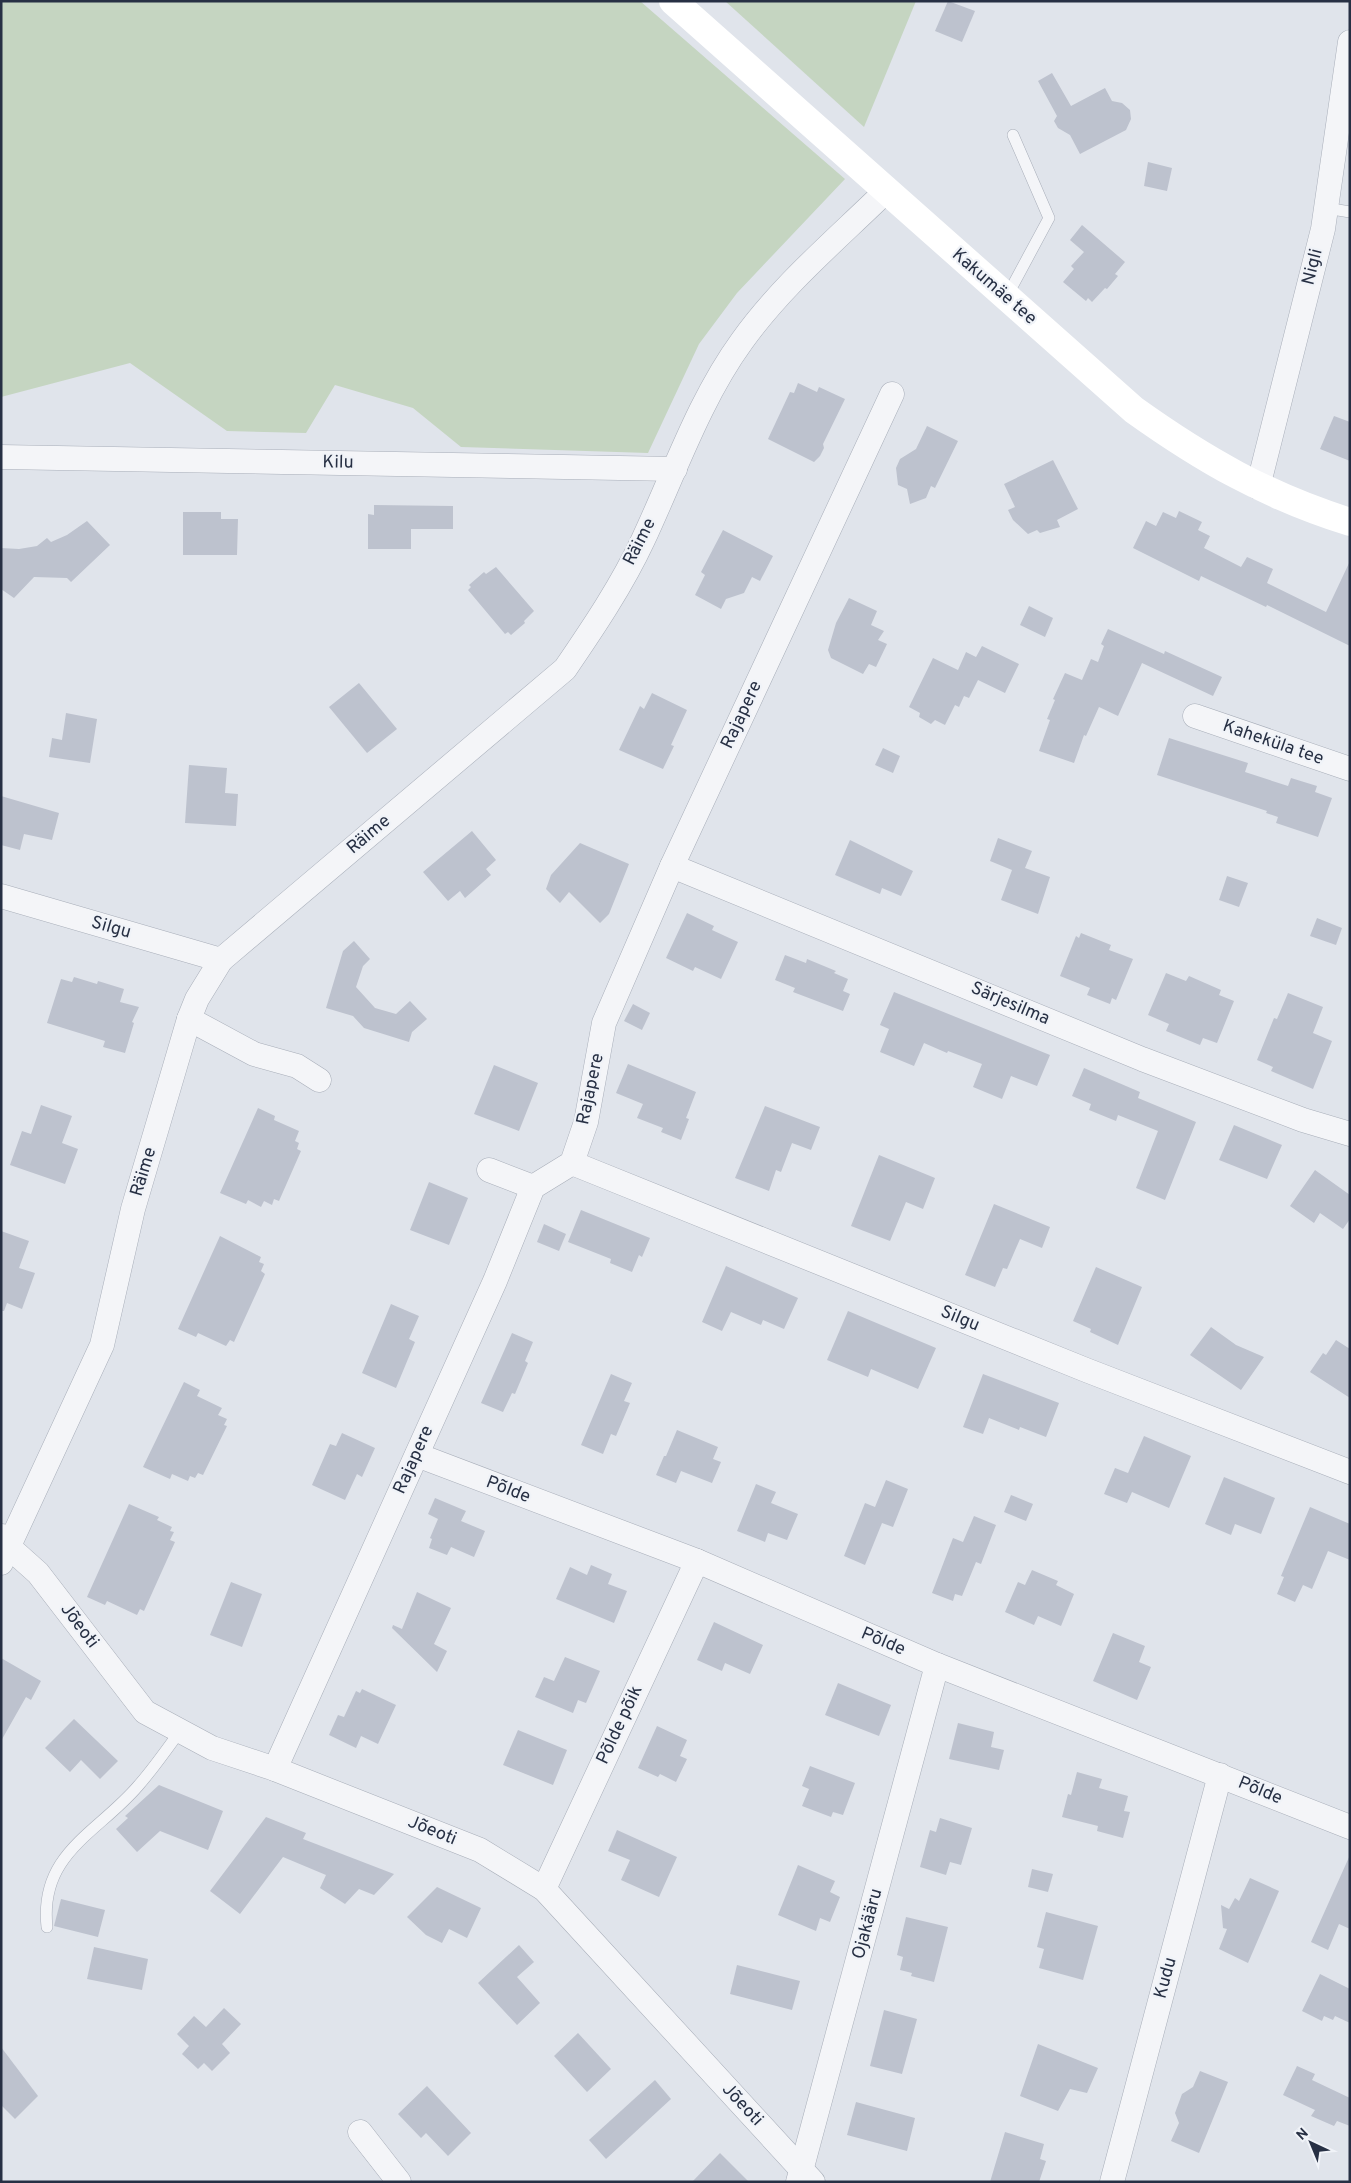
<svg xmlns="http://www.w3.org/2000/svg" width="1351" height="2183" font-family="Overpass,sans-serif">
	<style>
		.green { fill: #c5d5c1 }
		.building { fill: #bdc2ce }
		.lines { fill: none; stroke-linecap: round; stroke-linejoin: round }
		.lane-casing { stroke: #a8aeb9; stroke-width: 12 }
		.street-casing { stroke: #a8aeb9; stroke-width: 25 }
		.lane { stroke: #f4f5f8; stroke-width: 11 }
		.street { stroke: #f4f5f8; stroke-width: 24 }
		.secondary { stroke: #fff; stroke-width: 28 }
		.labels { text-anchor: middle; dominant-baseline: central; stroke-width: 4.5; stroke-linejoin: round; paint-order: stroke }
		.street-label { font-size: 18px; fill: #273044; stroke: #f0f3f8 }
	</style>
	<rect width="100%" height="100%" fill="#e0e4eb"/>
	<g class="green">
		<polygon points="1,1 640,1 845,179 737,293 699,344 648,453 461,447 413,408 335,385 306,433 227,431 130,363 1,397"/>
		<polygon points="725,1 916,1 864,127"/>
	</g>
	<g class="building">
		<polygon points="948,1 975,11 962,42 935,31"/>
		<polygon points="1052,73 1071,106 1105,88 1112,101 1122,103 1130,110 1131,119 1126,130 1080,154 1070,135 1058,128 1054,121 1057,116 1038,81"/>
		<polygon points="1148,162 1172,168 1167,191 1144,186"/>
		<polygon points="1082,225 1125,262 1115,274 1118,276 1107,289 1105,288 1092,302 1088,298 1086,301 1063,282 1074,269 1071,266 1084,252 1070,240"/>
		<polygon points="798,383 817,392 819,387 845,399 823,444 824,448 820,456 814,462 768,439 790,392 794,393"/>
		<polygon points="1334,416 1350,422 1350,461 1320,449"/>
		<polygon points="927,426 958,441 935,488 931,486 926,498 910,504 907,489 898,485 896,468 900,459 916,449"/>
		<polygon points="1053,460 1078,509 1057,520 1060,527 1040,533 1037,530 1028,534 1013,520 1008,510 1015,507 1004,484"/>
		<polygon points="374,505 453,506 453,529 411,529 411,549 368,549 368,514 374,515"/>
		<polygon points="1179,511 1202,522 1198,530 1210,536 1204,548 1241,567 1247,557 1273,569 1267,583 1326,612 1350,561 1350,646 1267,605 1266,607 1201,576 1199,581 1133,548 1146,521 1156,526 1163,512 1176,518"/>
		<polygon points="183,512 221,512 221,519 238,519 237,555 183,555"/>
		<polygon points="87,521 110,545 71,582 67,578 34,577 14,598 1,589 1,548 19,549 37,546 47,538 51,542 67,535"/>
		<polygon points="723,530 773,556 760,581 752,577 744,593 726,599 721,609 695,595 705,575 701,572"/>
		<polygon points="496,567 534,611 524,621 525,623 511,635 508,632 505,634 468,590 471,587 469,585 484,572 486,574"/>
		<polygon points="849,598 877,611 871,625 884,631 878,640 887,644 876,667 869,664 863,674 831,658 828,650 836,623"/>
		<polygon points="1029,606 1053,618 1045,637 1020,625"/>
		<polygon points="1108,629 1164,654 1165,651 1222,677 1213,696 1142,663 1118,716 1099,707 1086,736 1084,735 1074,763 1039,751 1050,720 1047,719 1055,700 1053,699 1065,673 1082,680 1091,659 1098,662 1104,646 1101,644"/>
		<polygon points="982,646 1019,664 1005,693 978,680 969,698 964,696 959,707 955,705 945,725 935,720 931,724 919,717 920,713 909,707 933,658 958,670 966,652 976,657"/>
		<polygon points="359,683 397,729 367,753 329,707"/>
		<polygon points="652,693 687,710 671,745 674,746 663,769 619,750 640,706 644,709"/>
		<polygon points="66,713 97,719 90,763 49,757 52,738 62,740"/>
		<polygon points="1169,738 1248,763 1245,772 1288,786 1291,778 1317,786 1315,792 1332,798 1318,837 1276,823 1278,817 1266,813 1267,811 1157,775"/>
		<polygon points="883,748 900,756 893,773 875,765"/>
		<polygon points="189,765 227,768 225,793 238,794 236,826 185,823"/>
		<polygon points="1,796 59,813 52,840 24,834 20,850 1,845"/>
		<polygon points="472,831 496,860 486,869 491,875 465,898 460,891 448,901 423,872"/>
		<polygon points="998,838 1032,851 1025,868 1050,877 1038,914 1001,900 1012,870 990,861"/>
		<polygon points="850,840 913,871 901,896 882,888 880,894 835,875"/>
		<polygon points="580,843 629,864 609,914 600,923 569,892 560,903 546,889 551,875"/>
		<polygon points="1227,876 1248,883 1239,907 1219,900"/>
		<polygon points="687,913 714,926 712,930 738,942 721,979 695,967 693,971 666,958"/>
		<polygon points="1317,918 1342,928 1336,945 1310,936"/>
		<polygon points="1081,933 1111,945 1109,950 1133,959 1116,1000 1112,998 1110,1004 1087,995 1090,988 1060,976 1076,936 1079,938"/>
		<polygon points="354,941 370,959 363,966 356,987 375,1008 396,1014 410,1001 427,1019 412,1032 409,1042 364,1028 353,1016 326,1008 343,951"/>
		<polygon points="785,955 806,963 807,959 836,971 834,973 848,979 843,991 850,994 843,1011 793,992 795,988 775,980"/>
		<polygon points="1166,973 1186,981 1189,976 1221,990 1219,995 1234,1001 1217,1043 1203,1038 1200,1045 1166,1031 1169,1024 1148,1015"/>
		<polygon points="74,977 97,984 98,981 124,989 120,1002 139,1007 132,1022 134,1023 125,1053 103,1047 105,1041 47,1023 61,979 72,982"/>
		<polygon points="894,992 1050,1055 1037,1086 1011,1076 1002,1099 973,1087 982,1064 948,1051 947,1053 924,1043 914,1066 880,1052 889,1029 880,1025"/>
		<polygon points="1288,993 1323,1007 1313,1033 1332,1041 1313,1089 1271,1071 1273,1067 1257,1060 1274,1018 1277,1019"/>
		<polygon points="633,1004 650,1013 642,1030 624,1021"/>
		<polygon points="628,1064 696,1092 686,1118 689,1119 681,1140 661,1132 663,1128 637,1118 643,1104 616,1093"/>
		<polygon points="494,1065 538,1083 519,1131 474,1114"/>
		<polygon points="1084,1068 1140,1092 1138,1098 1196,1122 1165,1200 1136,1188 1158,1131 1118,1115 1116,1121 1089,1110 1091,1104 1072,1096"/>
		<polygon points="41,1105 72,1116 62,1143 78,1149 65,1184 10,1165 22,1131 31,1134"/>
		<polygon points="765,1106 820,1127 811,1150 792,1143 781,1172 776,1170 769,1191 735,1178"/>
		<polygon points="258,1108 275,1116 274,1120 299,1131 295,1141 299,1143 297,1149 301,1151 279,1201 274,1199 272,1205 264,1201 261,1207 248,1200 246,1204 220,1193"/>
		<polygon points="1234,1125 1282,1145 1267,1179 1219,1160"/>
		<polygon points="879,1155 935,1178 923,1209 906,1202 890,1241 851,1226"/>
		<polygon points="1315,1170 1350,1195 1350,1219 1343,1229 1320,1213 1314,1223 1290,1206"/>
		<polygon points="429,1182 468,1198 449,1245 410,1230"/>
		<polygon points="994,1204 1050,1227 1042,1248 1020,1239 1007,1269 1003,1268 995,1287 965,1275"/>
		<polygon points="581,1210 650,1238 642,1257 639,1255 632,1272 610,1263 611,1259 568,1242"/>
		<polygon points="544,1224 566,1234 559,1251 537,1242"/>
		<polygon points="1,1231 29,1241 19,1268 35,1273 22,1309 7,1303 4,1311 1,1311"/>
		<polygon points="220,1236 261,1257 259,1262 264,1264 261,1271 265,1274 234,1342 230,1340 226,1346 198,1333 196,1337 178,1329"/>
		<polygon points="726,1266 798,1298 784,1329 763,1320 761,1325 731,1312 722,1331 702,1322"/>
		<polygon points="1096,1267 1142,1287 1118,1345 1090,1332 1091,1329 1073,1321"/>
		<polygon points="391,1304 419,1316 409,1339 415,1342 396,1388 362,1373"/>
		<polygon points="848,1311 936,1348 918,1389 871,1369 868,1377 827,1360"/>
		<polygon points="1211,1327 1236,1345 1264,1357 1241,1390 1190,1355"/>
		<polygon points="512,1333 533,1342 525,1361 528,1363 515,1394 512,1393 503,1412 481,1403"/>
		<polygon points="1336,1340 1350,1349 1350,1398 1310,1372 1323,1353 1326,1355"/>
		<polygon points="611,1374 632,1383 624,1401 630,1403 616,1436 611,1434 603,1454 581,1445"/>
		<polygon points="983,1374 1059,1403 1046,1437 1020,1427 1019,1430 989,1418 983,1434 963,1427"/>
		<polygon points="184,1382 200,1390 197,1396 222,1408 218,1415 227,1419 224,1425 227,1426 203,1475 198,1473 195,1478 190,1476 188,1481 172,1474 170,1479 143,1467"/>
		<polygon points="677,1430 718,1447 713,1459 721,1462 712,1483 681,1471 676,1483 656,1475 664,1456 666,1456"/>
		<polygon points="342,1433 375,1448 362,1477 357,1474 345,1500 312,1485 330,1444 336,1446"/>
		<polygon points="1144,1436 1191,1456 1169,1508 1132,1492 1127,1503 1104,1494 1115,1468 1128,1473"/>
		<polygon points="1224,1477 1275,1498 1261,1534 1235,1524 1231,1535 1205,1524"/>
		<polygon points="886,1480 908,1489 893,1527 882,1523 865,1565 844,1556 865,1503 875,1507"/>
		<polygon points="756,1484 776,1492 771,1503 798,1514 787,1540 768,1533 765,1542 737,1531"/>
		<polygon points="1011,1495 1033,1504 1026,1521 1004,1512"/>
		<polygon points="435,1498 466,1511 461,1521 485,1531 474,1557 451,1547 447,1555 429,1548 432,1539 430,1538 438,1519 428,1514"/>
		<polygon points="129,1504 159,1517 157,1520 172,1527 170,1531 174,1532 170,1540 175,1542 144,1611 140,1609 137,1615 107,1601 105,1605 87,1597"/>
		<polygon points="1310,1507 1350,1524 1350,1560 1328,1551 1312,1589 1303,1585 1295,1602 1277,1594 1284,1577 1281,1576"/>
		<polygon points="974,1516 996,1525 981,1564 976,1562 962,1596 955,1594 953,1601 932,1593 953,1538 963,1542"/>
		<polygon points="591,1565 612,1574 608,1584 627,1591 614,1623 556,1599 570,1567 587,1575"/>
		<polygon points="1032,1570 1058,1581 1056,1585 1074,1594 1061,1626 1038,1616 1034,1625 1005,1612 1018,1582 1025,1585"/>
		<polygon points="231,1582 262,1594 242,1647 210,1635"/>
		<polygon points="417,1592 451,1608 434,1644 447,1651 437,1672 392,1628 393,1625 402,1629"/>
		<polygon points="714,1622 763,1645 750,1674 725,1663 722,1671 697,1660"/>
		<polygon points="1113,1633 1145,1646 1139,1662 1151,1667 1137,1700 1093,1681"/>
		<polygon points="565,1657 600,1671 586,1703 578,1700 573,1713 535,1697 544,1677 554,1681"/>
		<polygon points="1,1658 41,1681 31,1700 26,1697 1,1741"/>
		<polygon points="838,1683 891,1705 879,1736 825,1715"/>
		<polygon points="362,1689 396,1705 378,1744 361,1736 356,1748 329,1735 338,1715 344,1717 356,1691 360,1693"/>
		<polygon points="74,1719 118,1761 100,1779 81,1760 70,1772 45,1748"/>
		<polygon points="958,1723 994,1732 991,1747 1004,1750 999,1770 949,1759"/>
		<polygon points="657,1726 687,1740 680,1756 687,1759 676,1782 660,1774 658,1777 638,1768"/>
		<polygon points="518,1730 567,1750 553,1785 503,1765"/>
		<polygon points="810,1766 855,1783 843,1815 833,1812 831,1817 802,1806 809,1789 802,1786"/>
		<polygon points="1077,1772 1102,1779 1099,1788 1128,1796 1124,1811 1130,1812 1123,1838 1097,1831 1098,1826 1062,1817 1068,1794 1071,1795"/>
		<polygon points="159,1785 223,1811 208,1850 160,1831 137,1852 116,1829 128,1818 125,1816"/>
		<polygon points="266,1817 306,1833 303,1839 394,1874 374,1895 359,1889 345,1904 320,1888 326,1875 283,1857 240,1914 210,1891"/>
		<polygon points="940,1818 972,1828 961,1865 950,1862 946,1875 920,1867 930,1830 936,1832"/>
		<polygon points="617,1830 677,1857 659,1897 621,1880 630,1860 608,1851"/>
		<polygon points="1350,1855 1350,1929 1339,1924 1328,1950 1311,1942"/>
		<polygon points="798,1865 835,1881 830,1892 840,1897 830,1922 820,1918 816,1931 778,1915"/>
		<polygon points="1032,1869 1053,1874 1048,1892 1028,1887"/>
		<polygon points="1250,1878 1279,1891 1248,1963 1219,1949 1227,1929 1223,1928 1221,1905 1229,1909 1235,1898 1239,1901"/>
		<polygon points="437,1887 481,1908 467,1938 449,1929 442,1943 426,1935 407,1917"/>
		<polygon points="61,1899 105,1910 98,1937 54,1926"/>
		<polygon points="1046,1912 1098,1926 1083,1980 1039,1968 1044,1949 1037,1947"/>
		<polygon points="906,1917 948,1927 934,1982 911,1976 912,1973 900,1970 903,1957 897,1955"/>
		<polygon points="519,1945 534,1962 517,1977 540,2003 517,2025 478,1983"/>
		<polygon points="94,1947 148,1959 142,1990 87,1979"/>
		<polygon points="737,1965 800,1981 792,2010 730,1994"/>
		<polygon points="1320,1974 1350,1989 1350,2023 1335,2016 1333,2020 1324,2016 1322,2021 1302,2011"/>
		<polygon points="224,2008 241,2024 222,2044 230,2053 212,2071 204,2063 198,2069 182,2054 189,2046 177,2034 194,2016 206,2027"/>
		<polygon points="884,2010 917,2019 902,2074 870,2066"/>
		<polygon points="578,2033 611,2069 587,2092 554,2056"/>
		<polygon points="1038,2044 1098,2068 1087,2093 1070,2089 1058,2111 1020,2096"/>
		<polygon points="1,2047 38,2096 15,2119 1,2105"/>
		<polygon points="1297,2066 1315,2074 1312,2080 1350,2098 1350,2126 1337,2121 1334,2126 1311,2116 1315,2110 1283,2095"/>
		<polygon points="1200,2071 1228,2082 1199,2153 1171,2141 1179,2123 1175,2113 1182,2094 1193,2087"/>
		<polygon points="655,2080 671,2099 606,2159 589,2140"/>
		<polygon points="427,2086 471,2133 448,2156 426,2133 421,2138 398,2114"/>
		<polygon points="856,2102 915,2118 907,2151 847,2135"/>
		<polygon points="1005,2132 1044,2144 1040,2159 1046,2161 1039,2182 990,2182"/>
		<polygon points="720,2153 749,2182 692,2182"/>
	</g>
	<g class="lines">
		<g class="lane-casing">
			<g id="lane">
				<polyline points="1326,208 1350,212"/>
				<polyline points="1007,296 1049,218 1013,135"/>
				<path d="M47 1927C39 1853 98 1833 138 1786 153 1769 167 1749 180 1731"/>
			</g>
		</g>
		<g class="street-casing">
			<g id="street">
				<polyline points="1,457 675,469"/>
				<polyline points="1258,487 1323,229 1350,42"/>
				<polyline points="1195,716 1350,769"/>
				<polyline points="672,866 1142,1059 1303,1120 1350,1134"/>
				<polyline points="1,896 221,960"/>
				<polyline points="189,1019 254,1054 297,1066 319,1080"/>
				<polyline points="572,1163 1086,1370 1350,1472"/>
				<polyline points="489,1170 533,1187"/>
				<polyline points="417,1455 697,1561 937,1665 1350,1827"/>
				<polyline points="2,1536 10,1548 38,1573 145,1712 212,1748 275,1769 480,1850 544,1889 813,2182"/>
				<path d="M1 1563 102 1345 133 1209 189 1019 197 999 221 960 565 669C593 628 622 585 643 540 674 474 699 400 742 341 782 285 837 239 886 191"/>
				<polyline points="275,1769 495,1281 533,1187 572,1163 586,1122 604,1023 672,866 892,394"/>
				<polyline points="544,1889 697,1561"/>
				<polyline points="360,2132 399,2182"/>
				<polyline points="798,2182 937,1665"/>
				<polyline points="1112,2182 1220,1775"/>
			</g>
		</g>
		<use href="#lane" class="lane"/>
		<use href="#street" class="street"/>
		<path class="secondary" d="M673 1 1134 410C1204 460 1267 496 1350 522"/>
	</g>
	<g class="labels">
		<g class="street-label">
			<text transform="translate(1313 267) rotate(-76)">Nigli</text>
			<text transform="translate(994 287) rotate(41)">Kakumäe tee</text>
			<text transform="translate(338 463) rotate(1)">Kilu</text>
			<text transform="translate(640 542) rotate(-63)">Räime</text>
			<text transform="translate(742 715) rotate(-65)">Rajapere</text>
			<text transform="translate(1273 743) rotate(19)">Kaheküla tee</text>
			<text transform="translate(369 835) rotate(-40)">Räime</text>
			<text transform="translate(111 928) rotate(16)">Silgu</text>
			<text transform="translate(1010 1004) rotate(23)">Särjesilma</text>
			<text transform="translate(591 1089) rotate(-78)">Rajapere</text>
			<text transform="translate(144 1172) rotate(-73)">Räime</text>
			<text transform="translate(960 1319) rotate(22)">Silgu</text>
			<text transform="translate(414 1460) rotate(-66)">Rajapere</text>
			<text transform="translate(508 1490) rotate(21)">Põlde</text>
			<text transform="translate(79 1626) rotate(53)">Jõeoti</text>
			<text transform="translate(883 1642) rotate(23)">Põlde</text>
			<text transform="translate(620 1725) rotate(-65)">Põlde põik</text>
			<text transform="translate(1260 1791) rotate(22)">Põlde</text>
			<text transform="translate(432 1831) rotate(22)">Jõeoti</text>
			<text transform="translate(868 1924) rotate(-75)">Ojakääru</text>
			<text transform="translate(1166 1978) rotate(-75)">Kudu</text>
			<text transform="translate(742 2105) rotate(47)">Jõeoti</text>
		</g>
	</g>
	<rect width="1351" height="2183" fill="none" stroke="#273044" stroke-width="5"/>
	<g transform="translate(1311 2143) rotate(316)" stroke="#f0f3f8" stroke-width="4" paint-order="stroke">
	<path d="M0-4L9 19L0 12L-9 19Z" fill="#273044"/>
	<text y="-8" font-size="14" font-weight="bold" text-anchor="middle" fill="#273044">N</text>
	</g>
</svg>
